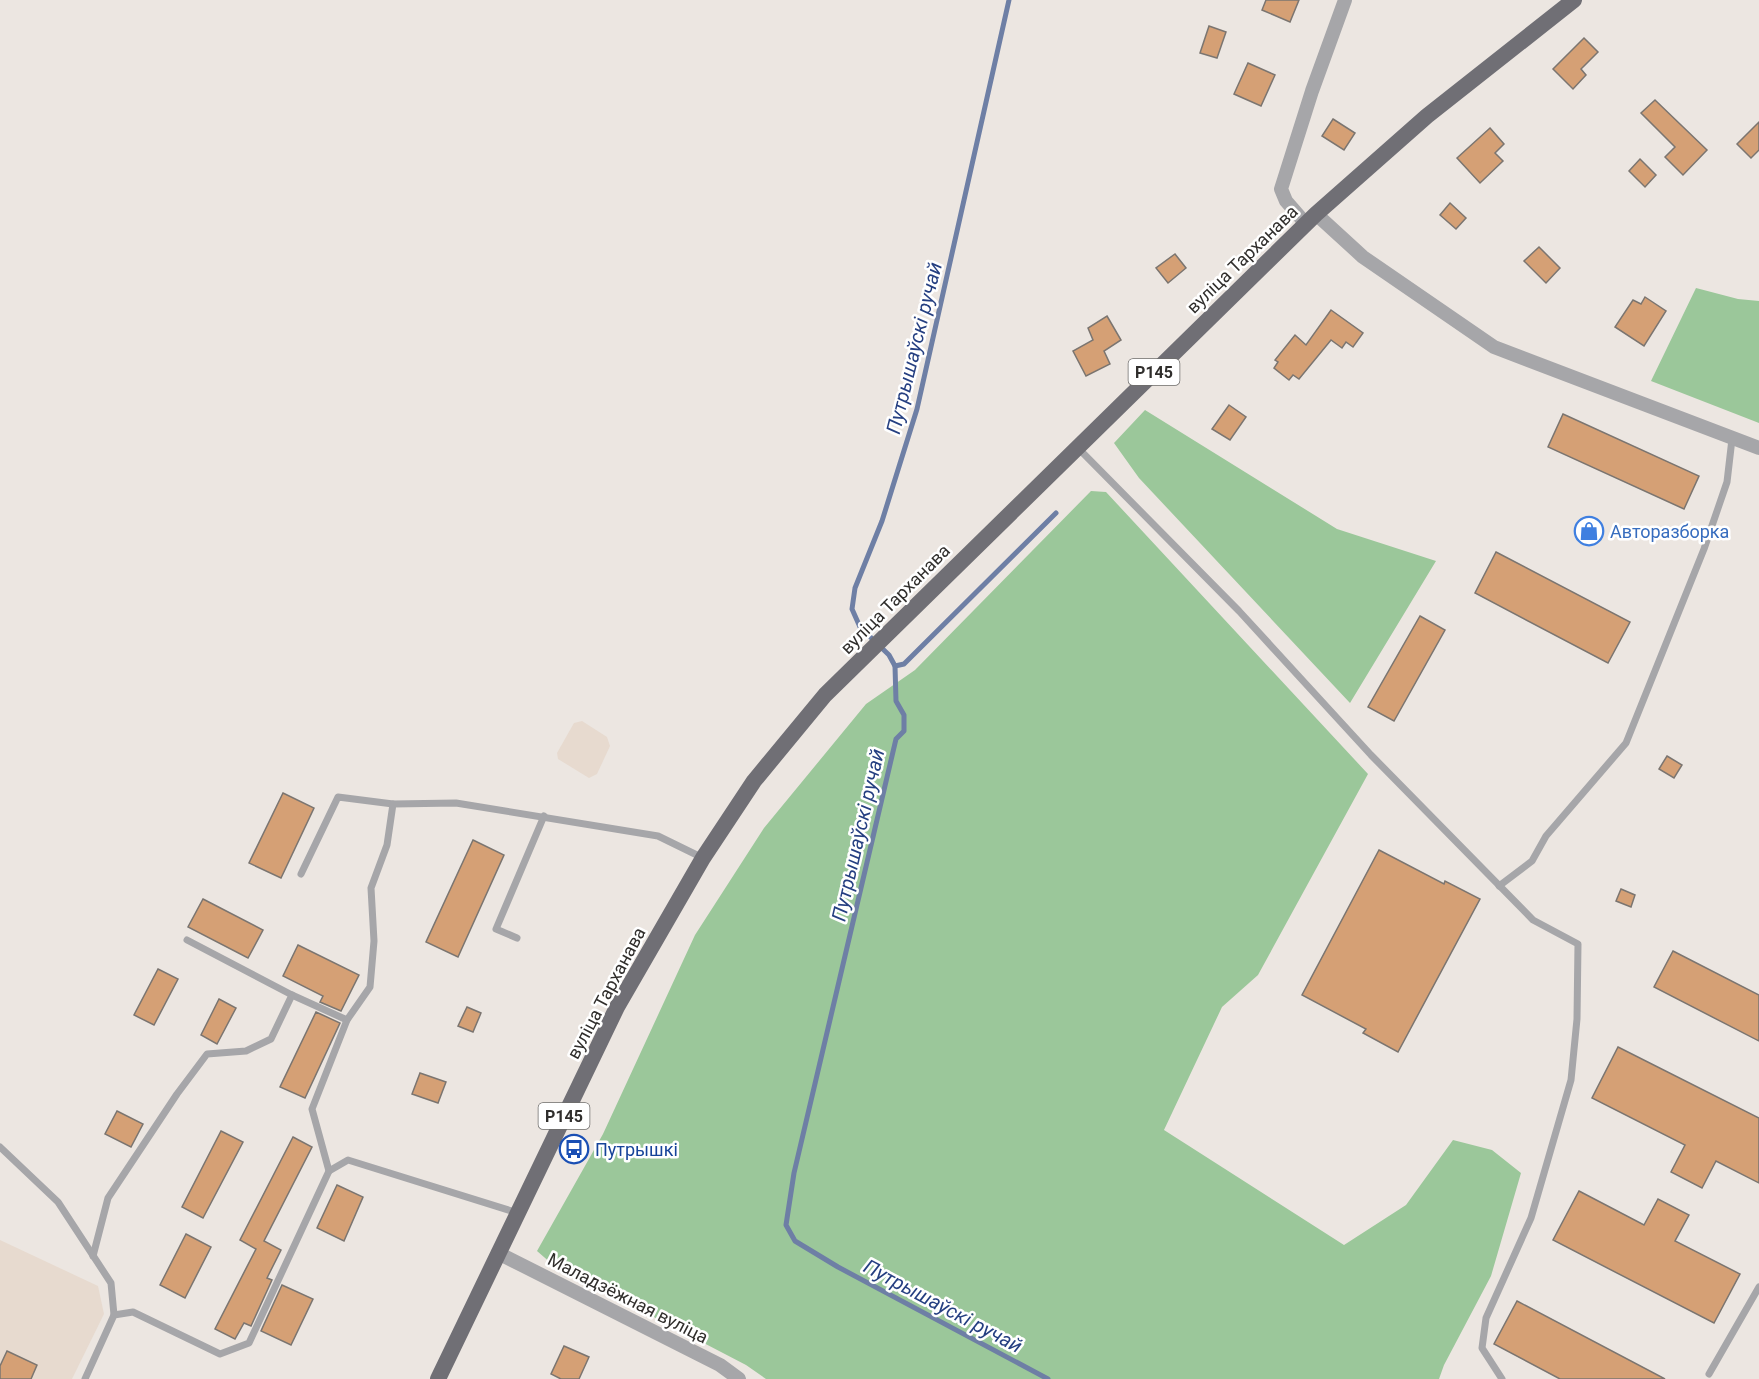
<svg xmlns="http://www.w3.org/2000/svg" width="1759" height="1379" font-family="Roboto,sans-serif">
	<style>
		.built { fill: #e7dacf }
		.green { fill: #9bc79a }
		.lines { fill: none; stroke-linecap: round; stroke-linejoin: round }
		.stream { stroke: #6e7fa5; stroke-width: 5 }
		.building { fill: #d5a075; stroke: #7b7570; stroke-width: 1.5 }
		.service { stroke: #a6a6a9; stroke-width: 7 }
		.minor { stroke: #a6a6a9; stroke-width: 14 }
		.primary { stroke: #706f75; stroke-width: 16 }
		.labels { text-anchor: middle; dominant-baseline: central; stroke-width: 5; stroke-linejoin: round; paint-order: stroke }
		.shield { fill: #fff; stroke: #6e6d6b; stroke-width: 1.5 }
		.shield-label { font-size: 16px; font-weight: bold; fill: #302e2c }
		.street-label { font-size: 18px; fill: #302e2c; stroke: #fff }
		.shop-label { font-size: 18px; fill: #366cbe; stroke: #fff; text-anchor: start }
		.transit-label { font-size: 18px; fill: #164399; stroke: #fff; text-anchor: start }
		.water-label { font-size: 20px; font-style: italic; fill: #253f81; stroke: #fff }
	</style>
	<rect width="100%" height="100%" fill="#ece6e1"/>
	<g class="built">
		<polygon points="582,721 607,737 610,746 597,774 589,778 558,759 557,753 574,723"/>
		<polygon points="0,1240 98,1286 104,1314 72,1379 0,1379"/>
	</g>
	<g class="green">
		<polygon points="1696,288 1738,299 1759,301 1759,423 1651,381"/>
		<polygon points="1145,410 1337,529 1436,561 1350,703 1139,478 1114,443"/>
		<polygon points="1091,491 1106,492 1368,774 1258,975 1222,1007 1164,1130 1344,1245 1406,1205 1453,1140 1492,1150 1521,1173 1491,1276 1444,1365 1439,1379 766,1379 746,1365 552,1264 537,1251 603,1134 695,935 764,828 866,704 915,670"/>
	</g>
	<g class="lines">
		<g class="stream">
			<polyline points="1009,0 917,409 882,521 855,588 852,609 860,627 889,655 895,666 896,701 904,715 904,731 896,739 794,1173 786,1225 795,1241 838,1267 1048,1379"/>
			<polyline points="895,666 904,664 1056,513"/>
		</g>
	</g>
	<g class="building">
		<polygon points="1266,0 1299,0 1290,22 1262,10"/>
		<polygon points="1209,26 1226,32 1217,58 1200,53"/>
		<polygon points="1584,38 1598,52 1581,69 1586,75 1573,89 1553,69"/>
		<polygon points="1248,63 1275,75 1261,106 1234,94"/>
		<polygon points="1655,100 1707,150 1683,175 1665,157 1675,147 1641,113"/>
		<polygon points="1333,119 1355,133 1344,150 1322,136"/>
		<polygon points="1759,122 1759,150 1751,158 1737,144"/>
		<polygon points="1490,128 1504,144 1495,153 1503,161 1480,183 1457,158"/>
		<polygon points="1640,159 1656,175 1645,187 1629,171"/>
		<polygon points="1450,203 1466,218 1456,229 1440,215"/>
		<polygon points="1539,247 1560,268 1546,283 1524,261"/>
		<polygon points="1175,254 1186,268 1168,283 1156,268"/>
		<polygon points="1645,297 1666,311 1644,346 1615,327 1633,300 1641,304"/>
		<polygon points="1331,310 1363,333 1353,347 1346,342 1342,348 1331,340 1299,379 1293,375 1289,380 1274,368 1278,362 1275,360 1295,335 1306,345"/>
		<polygon points="1107,316 1121,340 1104,351 1110,364 1086,376 1073,351 1093,340 1088,328"/>
		<polygon points="1229,405 1246,417 1230,440 1212,429"/>
		<polygon points="1563,414 1699,476 1684,509 1548,447"/>
		<polygon points="1496,552 1630,622 1608,663 1475,593"/>
		<polygon points="1420,616 1445,630 1394,721 1368,707"/>
		<polygon points="1667,756 1682,765 1674,778 1659,769"/>
		<polygon points="283,793 314,808 281,878 249,863"/>
		<polygon points="473,840 504,855 458,957 426,942"/>
		<polygon points="1379,850 1444,884 1445,881 1480,899 1398,1052 1363,1033 1366,1029 1302,995"/>
		<polygon points="1621,889 1635,895 1631,907 1616,901"/>
		<polygon points="203,899 263,930 248,958 188,927"/>
		<polygon points="298,945 359,975 341,1011 320,1002 323,996 283,976"/>
		<polygon points="1673,951 1759,995 1759,1041 1654,987"/>
		<polygon points="158,969 178,979 154,1025 134,1015"/>
		<polygon points="219,999 236,1008 217,1044 201,1035"/>
		<polygon points="467,1007 481,1013 473,1032 458,1026"/>
		<polygon points="316,1012 340,1023 305,1098 280,1087"/>
		<polygon points="1618,1047 1759,1118 1759,1183 1716,1161 1702,1188 1671,1172 1685,1145 1592,1098"/>
		<polygon points="420,1073 446,1082 438,1103 412,1094"/>
		<polygon points="117,1111 143,1124 131,1147 105,1134"/>
		<polygon points="221,1131 243,1142 203,1218 182,1207"/>
		<polygon points="293,1137 312,1147 264,1241 281,1250 267,1278 272,1280 251,1326 244,1323 235,1339 215,1329 256,1249 240,1240"/>
		<polygon points="337,1185 363,1197 344,1241 317,1228"/>
		<polygon points="1579,1191 1644,1225 1658,1199 1689,1215 1675,1241 1740,1274 1714,1323 1553,1240"/>
		<polygon points="186,1234 211,1247 185,1298 160,1285"/>
		<polygon points="282,1285 313,1299 291,1345 261,1331"/>
		<polygon points="1517,1301 1665,1379 1560,1379 1494,1344"/>
		<polygon points="564,1346 589,1357 579,1379 561,1379 551,1374"/>
		<polygon points="7,1351 37,1365 31,1379 0,1379 0,1366"/>
	</g>
	<g class="lines">
		<g class="service">
			<polyline points="1077,447 1239,611 1371,755 1533,920 1578,944 1577,1019 1571,1080 1531,1218 1486,1318 1482,1348 1502,1379"/>
			<polyline points="301,874 338,797 393,804"/>
			<polyline points="1499,886 1532,861 1546,836 1626,743 1704,549 1727,482 1732,439"/>
			<polyline points="517,938 496,929 544,816"/>
			<polyline points="187,940 292,995 347,1020 370,987 374,941 371,888 387,845 393,804 456,803 658,836 703,858"/>
			<polyline points="0,1147 58,1202 111,1283 114,1315"/>
			<polyline points="329,1171 312,1109 347,1020"/>
			<polyline points="93,1256 108,1198 177,1094 207,1054 246,1051 271,1039 292,995"/>
			<polyline points="1709,1374 1759,1287"/>
			<polyline points="85,1379 114,1315 133,1312 220,1354 249,1343 329,1171 348,1160 518,1213"/>
		</g>
		<g class="minor">
			<polyline points="1316,214 1363,257 1494,347 1759,448"/>
			<polyline points="1306,224 1286,201 1281,189 1312,91 1345,0"/>
			<polyline points="498,1253 720,1365 739,1379"/>
		</g>
		<polyline class="primary" points="438,1379 617,1007 703,858 754,781 825,695 1316,214 1427,116 1574,0"/>
	</g>
	<defs>
		<g id="shop-ring" transform="scale(1.5)"><circle r="9.5" fill="#fff" stroke="#3f7fe0" stroke-width="1.5"/><path d="M-5-2.5h2.3a2.7 3.5 0 0 1 5.4 0H5L5.5 6h-11ZM-1.5-2.5h3a1.5 2.3 0 0 0-3 0Z" fill="#3f7fe0"/></g>
		<g id="bus-ring" transform="scale(1.5)"><circle r="9.5" fill="#fff" stroke="#1a4fb4" stroke-width="1.5"/><path d="M-5-6H5V4H4V6H2V4H-2V6H-4V4H-5ZM-3.5-4V0h7V-4ZM-3.5 1.2v1.5H-2V1.2ZM2 1.2v1.5H3.5V1.2Z" fill="#1a4fb4"/></g>
	</defs>
	<g fill-rule="evenodd">
		<use href="#shop-ring" x="1589" y="531"/>
		<use href="#bus-ring" x="574" y="1149"/>
	</g>
	<g class="labels">
		<g class="shield">
			<rect x="1128.5" y="359" width="51" height="26" rx="4.5"/>
			<rect x="538.5" y="1103" width="51" height="26" rx="4.5"/>
		</g>
		<g class="shield-label">
			<text x="1154" y="372">Р145</text>
			<text x="564" y="1116">Р145</text>
		</g>
		<g class="street-label">
			<text transform="translate(1242 259) rotate(-44)">вуліца Тарханава</text>
			<text transform="translate(895 599) rotate(-45)">вуліца Тарханава</text>
			<text transform="translate(606 993) rotate(-62)">вуліца Тарханава</text>
			<text transform="translate(628 1298) rotate(27)">Маладзёжная вуліца</text>
		</g>
		<g class="shop-label">
			<text x="1610" y="531">Авторазборка</text>
		</g>
		<g class="transit-label">
			<text x="595" y="1149">Путрышкі</text>
		</g>
		<g class="water-label">
			<text transform="translate(914 348) rotate(-76)">Путрышаўскі ручай</text>
			<text transform="translate(858 835) rotate(-77)">Путрышаўскі ручай</text>
			<text transform="translate(943 1306) rotate(28)">Путрышаўскі ручай</text>
		</g>
	</g>
</svg>
